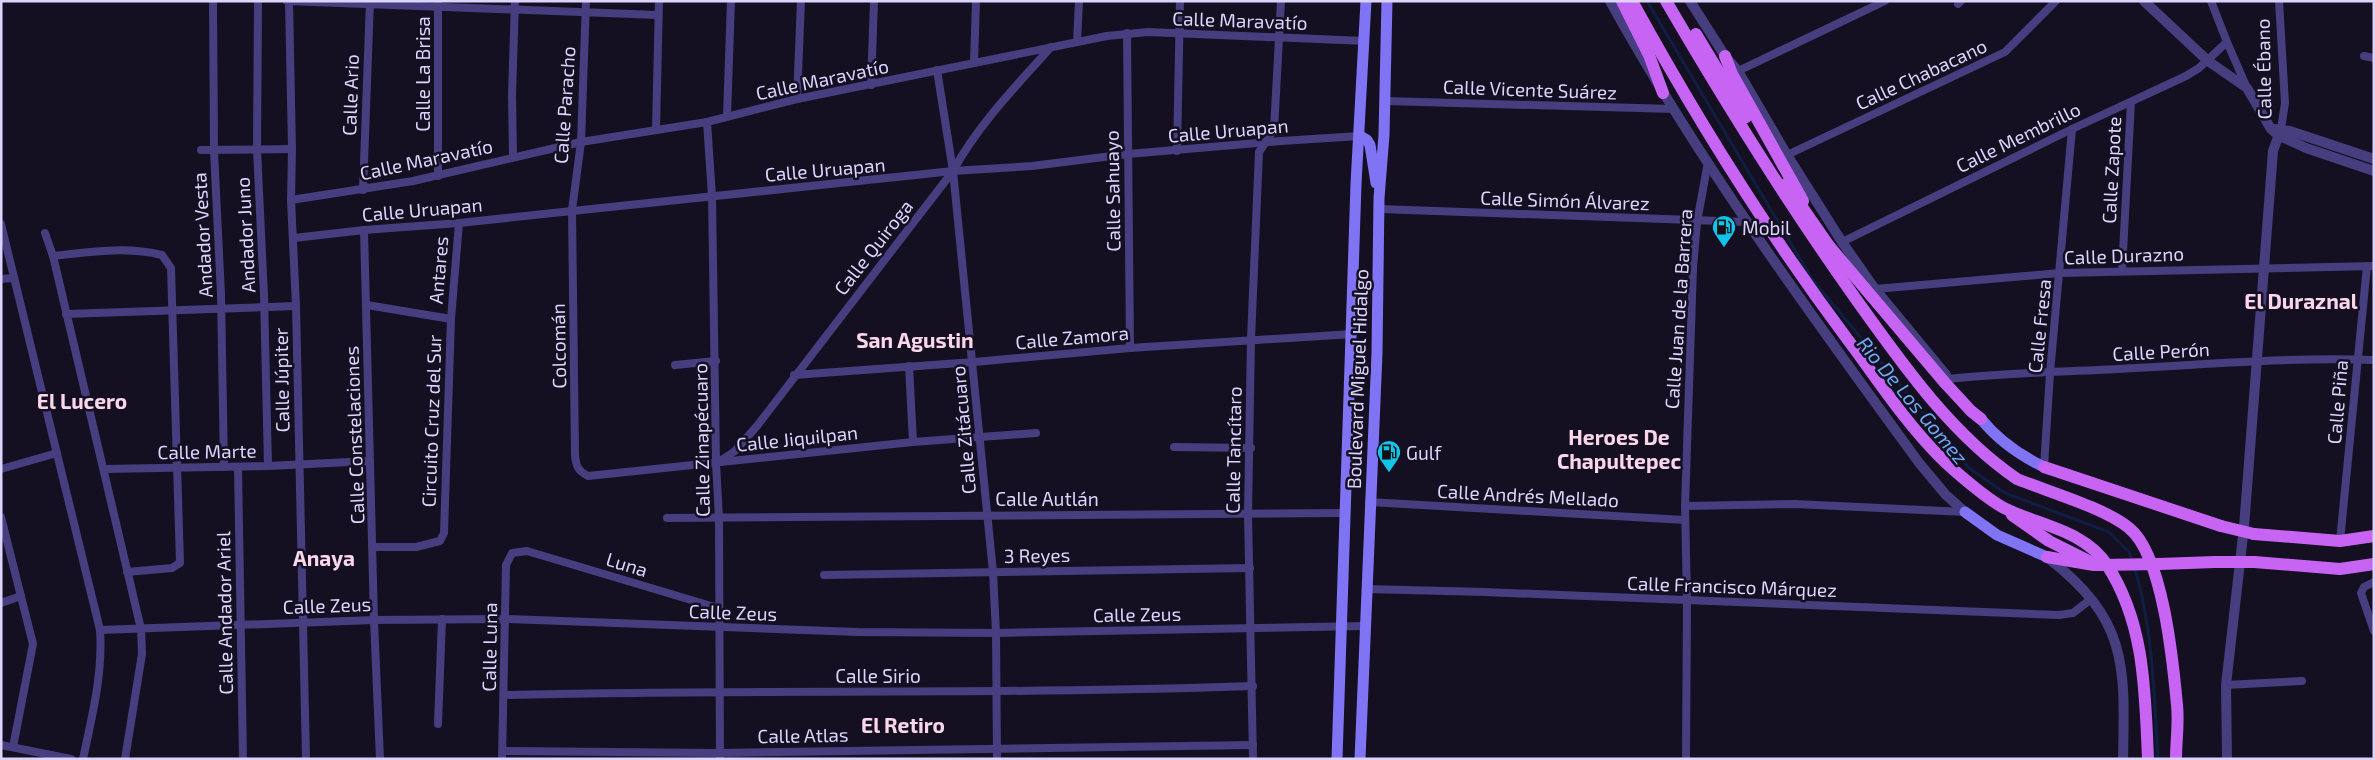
<svg xmlns="http://www.w3.org/2000/svg" width="2375" height="760" font-family="'Exo 2',sans-serif">
	<style>
		.lines { fill: none; stroke-linecap: round; stroke-linejoin: round }
		.stream { stroke: #101e41; stroke-width: 3 }
		.minor { stroke: #463e7e; stroke-width: 8 }
		.tertiary { stroke: #463e7e; stroke-width: 10 }
		.secondary { stroke: #8073f4; stroke-width: 11 }
		.primary { stroke: #c864f3; stroke-width: 12 }
		.primary-bridge { stroke: #c864f3; stroke-width: 12 }
		.labels { text-anchor: middle; dominant-baseline: central; stroke-width: 5; stroke-linejoin: round; paint-order: stroke }
		.street-label { font-size: 19px; fill: #dcd4fc; stroke: #141022 }
		.poi-label { font-size: 19px; fill: #dcd4fc; stroke: #141022; text-anchor: start }
		.water-label { font-size: 20px; font-style: italic; fill: #6baaf3; stroke: #141022 }
		.quarter-label { font-size: 21px; font-weight: bold; fill: #fcd6eb; stroke: #141022 }
	</style>
	<rect width="100%" height="100%" fill="#141022"/>
	<g class="lines">
		<g class="stream">
			<polyline points="1647,1 1812,279 1969,468 2005,493 2109,532 2129,552 2132,560"/>
			<path d="M2135 569C2153 630 2154 695 2158 759"/>
		</g>
		<g class="minor">
			<polyline points="213,1 214,151 221,294 224,467"/>
			<polyline points="258,1 257,150 264,295 268,466"/>
			<polyline points="287,1 658,15"/>
			<polyline points="289,1 292,149 291,200 296,306 306,759"/>
			<polyline points="438,1 438,176"/>
			<path d="M586 1 581 142 572 210 575 455C576 466 578 471 588 476L913 442 1036 433"/>
			<polyline points="2279,1 2285,103 2281,129"/>
			<polyline points="1958,4 1961,1"/>
			<polyline points="1127,33 1130,348"/>
			<polyline points="1077,42 1079,1"/>
			<polyline points="2227,42 2247,88"/>
			<polyline points="2364,56 2374,58"/>
			<polyline points="974,63 976,1"/>
			<polyline points="937,70 953,171 993,572 996,633 997,759"/>
			<polyline points="1738,71 1885,1"/>
			<polyline points="871,85 874,1"/>
			<polyline points="797,99 801,1"/>
			<polyline points="1385,101 1673,109"/>
			<polyline points="727,116 731,1"/>
			<polyline points="707,122 712,196 716,463 719,518 720,759"/>
			<polyline points="656,129 659,1"/>
			<polyline points="201,150 292,149"/>
			<polyline points="1177,151 1180,1"/>
			<polyline points="1787,155 2005,52 2056,1"/>
			<polyline points="513,157 512,95 515,1"/>
			<polyline points="363,190 370,1"/>
			<polyline points="291,200 413,181 581,142 707,122 797,99 1107,36 1148,32 1365,41"/>
			<polyline points="1379,209 1748,222"/>
			<path d="M1 224 100 630C103 674 92 716 83 759"/>
			<polyline points="364,230 374,620 380,759"/>
			<polyline points="45,233 53,256 141,629 142,654 125,759"/>
			<polyline points="294,238 364,230 459,223 953,171 1032,166 1128,154 1281,141 1360,136"/>
			<polyline points="1842,242 2072,129 2186,76 2199,68 2227,42 2211,1"/>
			<path d="M53 256C89 252 126 246 162 255L171 268 180 563 172 568 127 572"/>
			<polyline points="2122,271 2131,102"/>
			<polyline points="1,279 14,278"/>
			<polyline points="1875,289 2060,273 2374,266"/>
			<polyline points="367,305 451,319"/>
			<polyline points="66,314 296,306"/>
			<polyline points="675,365 716,361"/>
			<polyline points="909,366 913,442"/>
			<polyline points="794,375 974,362 1130,348 1353,334"/>
			<path d="M1949 379C2011 372 2073 372 2135 368 2214 364 2294 357 2374 360"/>
			<polyline points="1174,447 1251,448"/>
			<path d="M720 461 735 451 757 426 953 171C978 125 1016 86 1051 47"/>
			<polyline points="238,467 243,759"/>
			<polyline points="2044,467 2050,373 2072,129"/>
			<polyline points="1,469 57,453"/>
			<polyline points="104,469 268,466 370,461"/>
			<polyline points="1369,502 1685,520"/>
			<polyline points="1685,506 1795,504 1965,512"/>
			<polyline points="1,517 33,644 13,747"/>
			<polyline points="667,518 1345,513"/>
			<polyline points="2340,541 2367,266"/>
			<polyline points="373,547 416,547 440,541 444,533 451,319 459,223"/>
			<polyline points="824,575 1250,568"/>
			<polyline points="2374,582 2364,587 2361,593 2374,631"/>
			<polyline points="1366,589 1485,592 2059,615 2073,613 2091,599"/>
			<polyline points="1,603 21,596"/>
			<polyline points="100,630 374,620 506,619 858,632 996,633 1365,626"/>
			<polyline points="2226,685 2302,681"/>
			<path d="M504 695C753 689 1003 695 1253 686"/>
			<polyline points="438,724 442,619"/>
			<polyline points="1,745 71,759"/>
			<polyline points="503,751 719,753 1253,745"/>
			<polyline points="502,759 506,565 512,553 527,551 718,608"/>
			<polyline points="1253,759 1248,514 1251,339 1259,152 1274,130 1281,1"/>
			<polyline points="1686,759 1687,600 1685,506 1693,268 1697,222 1708,162"/>
		</g>
		<g class="tertiary">
			<path d="M1610 1C1700 164 1811 315 1920 464L1946 495 1965 512"/>
			<polyline points="1690,1 1725,56 1738,71 1787,155 1842,242 1875,289 1946,375"/>
			<polyline points="2144,1 2208,61 2247,88 2271,129 2278,135 2306,148 2374,171"/>
			<polyline points="2274,129 2290,131 2374,159"/>
			<path d="M2048 558C2128 620 2125 665 2123 759"/>
			<polyline points="2227,759 2226,685 2244,527 2273,151 2281,129"/>
		</g>
		<g class="secondary">
			<polyline points="1360,136 1367,140 1370,145 1376,183"/>
			<path d="M1981 419C1999 441 2019 455 2044 467"/>
			<polyline points="1965,512 1997,535 2047,557"/>
			<polyline points="1337,759 1356,184 1366,1"/>
			<polyline points="1360,759 1377,353 1379,198 1384,135 1387,1"/>
		</g>
		<g class="primary">
			<polyline points="1622,1 1649,55 1663,93"/>
			<path d="M1632 1C1696 118 1768 233 1848 340 1878 380 1905 422 1940 457 1954 471 1987 499 2004 508 2037 525 2085 530 2107 565 2145 623 2145 692 2148 759"/>
			<path d="M1666 1C1726 104 1789 205 1858 302 1903 365 1952 435 2017 479 2049 492 2105 508 2129 528 2163 555 2173 662 2177 705 2179 723 2176 741 2176 759"/>
			<polyline points="1696,34 1746,117"/>
			<polyline points="1725,56 1732,74 1803,201"/>
			<polyline points="1829,246 1946,384 1971,411 1981,419"/>
			<polyline points="2044,467 2221,526"/>
			<polyline points="2012,515 2049,541 2097,565"/>
			<polyline points="2254,534 2340,541 2374,536"/>
			<polyline points="2047,557 2094,565"/>
			<polyline points="2254,562 2340,569 2374,564"/>
			<polyline points="2159,564 2215,562"/>
		</g>
		<g class="primary-bridge">
			<polyline points="1786,184 1829,246"/>
			<polyline points="2221,526 2254,534"/>
			<polyline points="2215,562 2254,562"/>
			<polyline points="2100,565 2159,564"/>
		</g>
	</g>
	<defs>
		<g id="fuel-pin" transform="scale(1.25)"><path d="M0 17L-7.5 6A9.5 9.5 0 1 1 7.5 6Z" fill="#12c4ea" stroke="#141022"/><path d="M-5.5-6h7V0h2V4h1.3V-2.5L3-4.5l.8-.8L6-3V5H2.5V1h-1V6h-7ZM-4.2-4.7v3.2H.2V-4.7Z" fill="#111"/></g>
	</defs>
	<g fill-rule="evenodd">
		<use href="#fuel-pin" x="1724" y="227"/>
		<use href="#fuel-pin" x="1389" y="452"/>
	</g>
	<g class="labels">
		<g class="street-label">
			<text transform="translate(1240 20) rotate(2)">Calle Maravatío</text>
			<text transform="translate(2263 69) rotate(-91)">Calle Ébano</text>
			<text transform="translate(422 74) rotate(-90)">Calle La Brisa</text>
			<text transform="translate(1921 74) rotate(-25)">Calle Chabacano</text>
			<text transform="translate(822 79) rotate(-12)">Calle Maravatío</text>
			<text transform="translate(1530 89) rotate(2)">Calle Vicente Suárez</text>
			<text transform="translate(350 95) rotate(-88)">Calle Ario</text>
			<text transform="translate(564 105) rotate(-86)">Calle Paracho</text>
			<text transform="translate(1228 130) rotate(-5)">Calle Uruapan</text>
			<text transform="translate(2018 137) rotate(-26)">Calle Membrillo</text>
			<text transform="translate(426 159) rotate(-12)">Calle Maravatío</text>
			<text transform="translate(825 169) rotate(-5)">Calle Uruapan</text>
			<text transform="translate(2111 170) rotate(-87)">Calle Zapote</text>
			<text transform="translate(1112 191) rotate(-91)">Calle Sahuayo</text>
			<text transform="translate(1565 200) rotate(2)">Calle Simón Álvarez</text>
			<text transform="translate(422 209) rotate(-5)">Calle Uruapan</text>
			<text transform="translate(202 235) rotate(-93)">Andador Vesta</text>
			<text transform="translate(245 235) rotate(-93)">Andador Juno</text>
			<text transform="translate(873 247) rotate(-52)">Calle Quiroga</text>
			<text transform="translate(2124 255) rotate(-2)">Calle Durazno</text>
			<text transform="translate(438 270) rotate(-85)">Antares</text>
			<text transform="translate(1678 309) rotate(-86)">Calle Juan de la Barrera</text>
			<text transform="translate(2039 326) rotate(-84)">Calle Fresa</text>
			<text transform="translate(1072 337) rotate(-5)">Calle Zamora</text>
			<text transform="translate(558 346) rotate(-91)">Colcomán</text>
			<text transform="translate(2161 351) rotate(-3)">Calle Perón</text>
			<text transform="translate(1357 379) rotate(-88)">Boulevard Miguel Hidalgo</text>
			<text transform="translate(281 380) rotate(-91)">Calle Júpiter</text>
			<text transform="translate(2337 402) rotate(-85)">Calle Piña</text>
			<text transform="translate(431 421) rotate(-88)">Circuito Cruz del Sur</text>
			<text transform="translate(963 430) rotate(-95)">Calle Zitácuaro</text>
			<text transform="translate(354 435) rotate(-92)">Calle Constelaciones</text>
			<text transform="translate(797 438) rotate(-6)">Calle Jiquilpan</text>
			<text transform="translate(701 440) rotate(-91)">Calle Zinapécuaro</text>
			<text transform="translate(1233 450) rotate(-89)">Calle Tancítaro</text>
			<text transform="translate(207 451) rotate(-1)">Calle Marte</text>
			<text transform="translate(1528 495) rotate(3)">Calle Andrés Mellado</text>
			<text x="1047" y="498">Calle Autlán</text>
			<text transform="translate(1037 555) rotate(-1)">3 Reyes</text>
			<text transform="translate(627 564) rotate(17)">Luna</text>
			<text transform="translate(1732 586) rotate(2)">Calle Francisco Márquez</text>
			<text transform="translate(327 605) rotate(-2)">Calle Zeus</text>
			<text transform="translate(733 612) rotate(2)">Calle Zeus</text>
			<text transform="translate(224 613) rotate(-91)">Calle Andador Ariel</text>
			<text transform="translate(1137 614) rotate(-1)">Calle Zeus</text>
			<text transform="translate(489 647) rotate(-89)">Calle Luna</text>
			<text x="878" y="675">Calle Sirio</text>
			<text transform="translate(803 735) rotate(-1)">Calle Atlas</text>
		</g>
		<g class="poi-label">
			<text x="1742" y="227">Mobil</text>
			<text x="1406" y="452">Gulf</text>
		</g>
		<g class="water-label">
			<text transform="translate(1913 400) rotate(50)">Rio De Los Gomez</text>
		</g>
		<g class="quarter-label">
			<text x="2301" y="300">El Duraznal</text>
			<text x="915" y="339">San Agustin</text>
			<text x="82" y="400">El Lucero</text>
			<text x="1619" y="436">Heroes De<tspan x="1619" dy="24">Chapultepec</tspan></text>
			<text x="324" y="557">Anaya</text>
			<text x="903" y="724">El Retiro</text>
		</g>
	</g>
	<rect width="2375" height="760" fill="none" stroke="#dcd4fc" stroke-width="5"/>
</svg>
